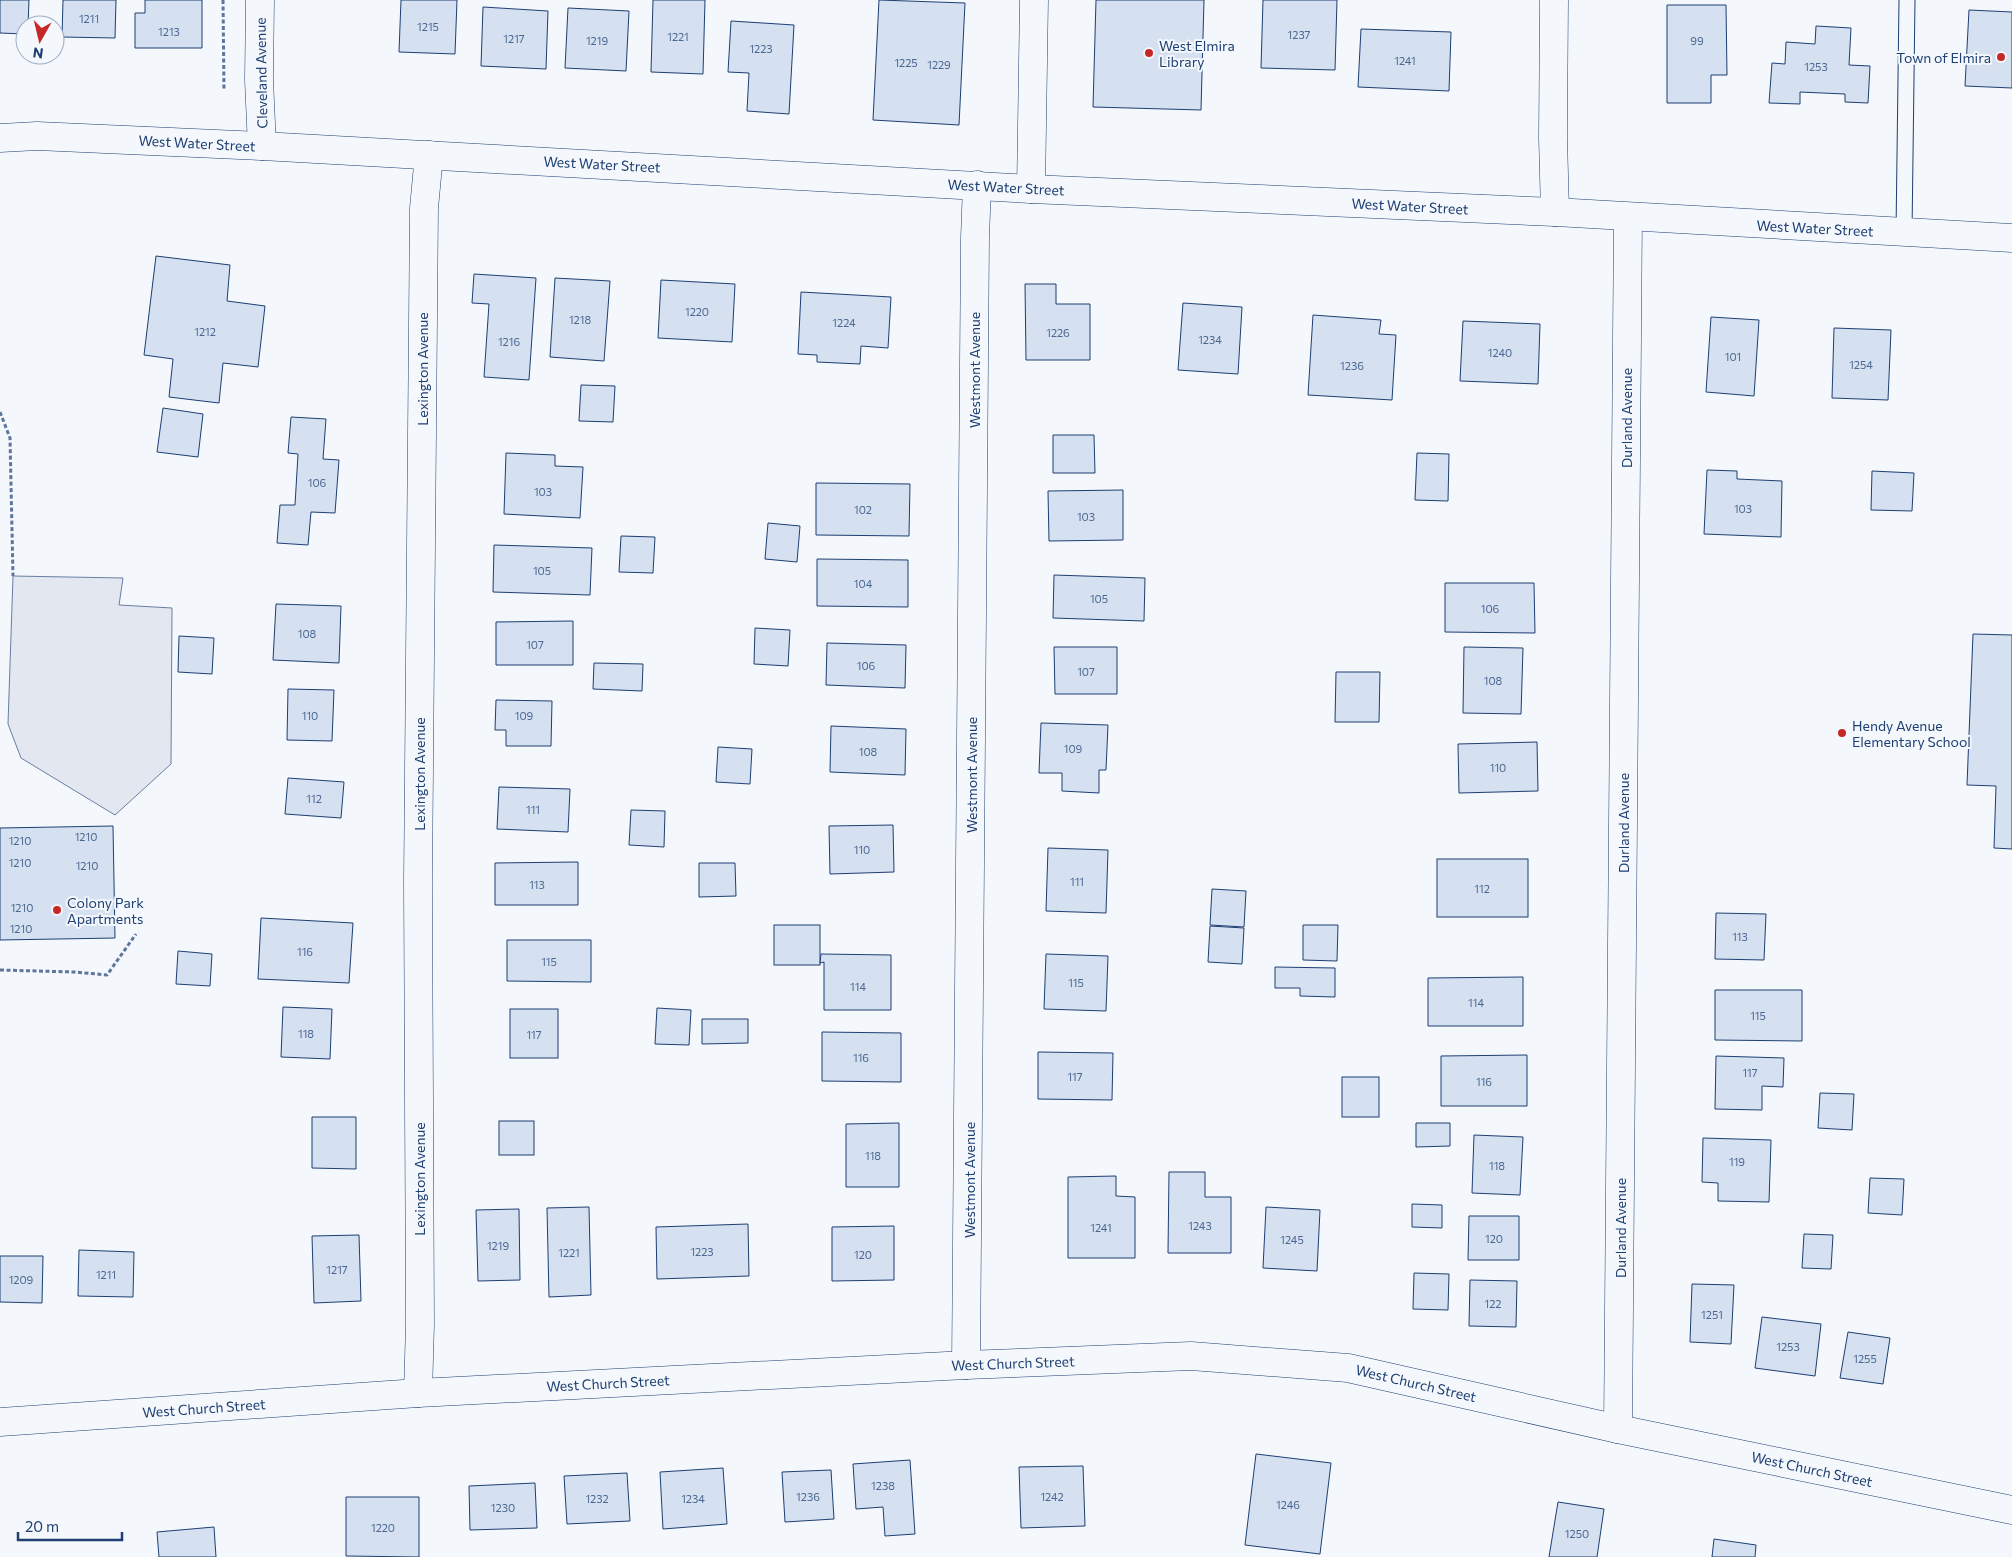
<svg xmlns="http://www.w3.org/2000/svg" width="2012" height="1557" font-family="Commissioner,sans-serif">
	<style>
		.parking { fill: #e3e8f0; stroke: #687fa3 }
		.building { fill: #d5e0f0; stroke: #1d3f73 }
		.lines { fill: none; stroke-linecap: round; stroke-linejoin: round }
		.service-casing { stroke: #1d3f73; stroke-width: 17 }
		.minor-casing { stroke: #1d3f73; stroke-width: 29 }
		.primary-casing { stroke: #1d3f73; stroke-width: 29 }
		.path { stroke: #5e769c; stroke-width: 3; stroke-dasharray: 4 2.5; stroke-linecap: butt }
		.service { stroke: #f4f7fb; stroke-width: 15 }
		.minor { stroke: #f4f7fb; stroke-width: 28 }
		.primary { stroke: #f4f7fb; stroke-width: 28 }
		.poi-dot { fill: #c62828; stroke: #f4f7fb; stroke-width: 2 }
		.labels { text-anchor: middle; dominant-baseline: central; stroke-width: 4; stroke-linejoin: round; paint-order: stroke }
		.number-label { font-size: 11px; fill: #4b6792 }
		.poi-label { font-size: 14px; fill: #1d3f73; stroke: #f4f7fb; text-anchor: start }
		.street-label { font-size: 14px; fill: #1d3f73; stroke: #f4f7fb }
	</style>
	<rect width="100%" height="100%" fill="#f4f7fb"/>
	<polygon class="parking" points="13,576 123,578 119,605 172,608 171,764 115,815 21,758 8,724"/>
	<g class="building">
		<polygon points="0,0 29,0 28,25 25,25 25,34 0,33"/>
		<polygon points="63,0 116,0 115,38 62,37"/>
		<polygon points="145,0 202,0 202,48 135,48 135,13 145,13"/>
		<polygon points="401,0 457,0 455,54 399,52"/>
		<polygon points="653,0 705,0 703,74 651,72"/>
		<polygon points="879,0 965,3 959,125 873,120"/>
		<polygon points="1096,0 1204,0 1201,110 1093,107"/>
		<polygon points="1263,0 1337,0 1335,70 1261,68"/>
		<polygon points="1667,5 1726,5 1727,75 1711,75 1711,103 1667,103"/>
		<polygon points="483,7 548,11 546,69 481,66"/>
		<polygon points="568,8 629,11 626,71 565,68"/>
		<polygon points="1969,10 2012,12 2012,88 1965,86"/>
		<polygon points="731,21 794,25 789,114 747,111 749,73 728,72"/>
		<polygon points="1816,26 1851,28 1849,65 1870,66 1868,103 1845,102 1845,94 1800,92 1800,104 1769,103 1772,63 1785,64 1786,42 1815,44"/>
		<polygon points="1361,29 1451,32 1449,91 1358,87"/>
		<polygon points="156,256 230,265 227,301 265,306 258,367 223,363 219,403 169,397 173,359 144,355"/>
		<polygon points="474,274 536,278 529,380 484,377 489,304 472,303"/>
		<polygon points="555,278 610,281 604,361 550,357"/>
		<polygon points="661,280 735,284 732,342 658,338"/>
		<polygon points="1025,284 1056,284 1056,304 1090,304 1090,360 1026,360"/>
		<polygon points="801,292 891,297 888,348 861,346 860,364 817,362 817,355 798,354"/>
		<polygon points="1183,303 1242,307 1238,374 1178,370"/>
		<polygon points="1313,315 1381,320 1379,334 1396,335 1392,400 1308,395"/>
		<polygon points="1711,317 1759,320 1754,396 1706,392"/>
		<polygon points="1463,321 1540,324 1538,384 1460,381"/>
		<polygon points="1834,328 1891,330 1888,400 1832,398"/>
		<polygon points="581,385 615,386 613,422 579,421"/>
		<polygon points="163,408 203,414 198,457 157,452"/>
		<polygon points="291,417 326,419 323,459 339,460 335,513 311,512 308,545 277,543 280,505 295,505 298,454 288,453"/>
		<polygon points="1053,435 1094,435 1095,473 1053,473"/>
		<polygon points="506,453 555,455 555,466 583,467 580,518 504,514"/>
		<polygon points="1417,453 1449,454 1448,501 1415,500"/>
		<polygon points="1707,470 1737,471 1737,479 1782,481 1781,537 1704,534"/>
		<polygon points="1872,471 1914,473 1912,511 1871,510"/>
		<polygon points="816,483 910,484 909,536 816,535"/>
		<polygon points="1123,490 1123,540 1049,541 1048,491"/>
		<polygon points="768,523 800,526 797,562 765,559"/>
		<polygon points="621,536 655,537 653,573 619,572"/>
		<polygon points="494,545 592,548 590,595 493,592"/>
		<polygon points="817,559 908,560 908,607 817,606"/>
		<polygon points="1054,575 1145,578 1144,621 1053,618"/>
		<polygon points="1445,583 1534,583 1535,633 1445,632"/>
		<polygon points="276,604 341,606 339,663 273,660"/>
		<polygon points="573,621 573,665 496,665 496,622"/>
		<polygon points="755,628 790,630 788,666 754,664"/>
		<polygon points="1973,634 2012,635 2012,849 1994,848 1996,786 1967,785"/>
		<polygon points="179,636 214,638 212,674 178,672"/>
		<polygon points="827,643 906,645 905,688 826,685"/>
		<polygon points="1054,647 1117,647 1117,694 1055,694"/>
		<polygon points="1464,647 1523,648 1521,714 1463,713"/>
		<polygon points="594,663 643,664 642,691 593,689"/>
		<polygon points="1336,672 1380,672 1379,722 1335,722"/>
		<polygon points="288,689 334,690 332,741 287,740"/>
		<polygon points="496,700 552,701 551,746 506,746 506,730 495,730"/>
		<polygon points="1041,723 1108,725 1106,770 1099,770 1099,793 1062,791 1062,773 1039,773"/>
		<polygon points="831,726 906,729 905,775 830,772"/>
		<polygon points="1537,742 1538,791 1459,793 1458,744"/>
		<polygon points="718,747 752,749 750,784 716,782"/>
		<polygon points="288,778 344,782 341,818 285,814"/>
		<polygon points="499,787 570,789 568,832 497,829"/>
		<polygon points="631,810 665,811 664,847 629,845"/>
		<polygon points="893,825 894,872 830,874 829,826"/>
		<polygon points="113,826 115,938 0,940 0,828"/>
		<polygon points="1048,848 1108,850 1106,913 1046,911"/>
		<rect x="1437" y="859" width="91" height="58"/>
		<polygon points="578,862 578,905 495,905 495,863"/>
		<polygon points="699,863 735,863 736,896 699,897"/>
		<polygon points="1212,889 1246,891 1244,927 1210,925"/>
		<polygon points="1716,913 1766,914 1764,960 1715,959"/>
		<polygon points="261,918 353,923 349,983 258,979"/>
		<rect x="774" y="925" width="46" height="40"/>
		<polygon points="1303,925 1338,925 1337,961 1303,960"/>
		<polygon points="1210,926 1244,928 1242,964 1208,962"/>
		<polygon points="507,940 591,940 591,982 507,981"/>
		<polygon points="178,951 212,954 210,986 176,984"/>
		<polygon points="821,954 891,955 891,1010 824,1010 824,962 820,963"/>
		<polygon points="1046,954 1108,956 1106,1011 1044,1009"/>
		<polygon points="1275,967 1335,968 1335,997 1300,996 1300,988 1275,988"/>
		<polygon points="1523,977 1523,1026 1428,1026 1428,978"/>
		<polygon points="1715,990 1802,990 1802,1041 1715,1040"/>
		<polygon points="283,1007 332,1009 330,1059 281,1057"/>
		<polygon points="657,1008 691,1010 689,1045 655,1044"/>
		<rect x="510" y="1009" width="48" height="49"/>
		<polygon points="702,1019 748,1019 748,1043 702,1044"/>
		<polygon points="822,1032 901,1033 901,1082 822,1081"/>
		<polygon points="1038,1052 1113,1053 1112,1100 1038,1099"/>
		<polygon points="1527,1055 1527,1106 1441,1106 1441,1056"/>
		<polygon points="1716,1056 1784,1058 1783,1087 1762,1086 1762,1110 1715,1109"/>
		<rect x="1342" y="1077" width="37" height="40"/>
		<polygon points="1820,1093 1854,1094 1852,1130 1818,1128"/>
		<polygon points="312,1117 356,1117 356,1169 312,1168"/>
		<rect x="499" y="1121" width="35" height="34"/>
		<polygon points="899,1123 899,1187 846,1187 846,1124"/>
		<polygon points="1416,1123 1450,1123 1450,1146 1416,1147"/>
		<polygon points="1474,1135 1523,1137 1520,1195 1472,1193"/>
		<polygon points="1703,1138 1771,1140 1769,1202 1718,1201 1718,1183 1702,1182"/>
		<polygon points="1169,1172 1205,1172 1205,1197 1231,1197 1231,1253 1168,1253"/>
		<polygon points="1116,1176 1116,1196 1135,1197 1135,1258 1068,1258 1068,1177"/>
		<polygon points="1870,1178 1904,1179 1902,1215 1868,1213"/>
		<polygon points="1412,1204 1442,1205 1442,1228 1412,1227"/>
		<polygon points="589,1207 591,1295 549,1297 547,1208"/>
		<polygon points="1266,1207 1320,1210 1317,1271 1263,1268"/>
		<polygon points="519,1209 520,1280 478,1281 476,1210"/>
		<polygon points="1469,1216 1519,1216 1519,1260 1468,1260"/>
		<polygon points="748,1224 749,1276 657,1279 656,1227"/>
		<polygon points="894,1226 894,1280 832,1281 832,1227"/>
		<polygon points="1804,1234 1833,1235 1831,1269 1802,1268"/>
		<polygon points="359,1235 361,1301 314,1303 312,1236"/>
		<polygon points="79,1250 134,1252 133,1297 78,1296"/>
		<polygon points="0,1256 43,1256 42,1303 0,1302"/>
		<polygon points="1414,1273 1449,1274 1448,1310 1413,1309"/>
		<polygon points="1470,1280 1517,1281 1516,1327 1469,1326"/>
		<polygon points="1692,1284 1734,1285 1731,1344 1690,1342"/>
		<polygon points="1762,1317 1821,1324 1815,1376 1755,1368"/>
		<polygon points="1848,1332 1890,1338 1883,1384 1840,1378"/>
		<polygon points="1256,1454 1331,1463 1320,1554 1245,1545"/>
		<polygon points="910,1460 915,1534 885,1536 883,1507 856,1509 853,1464"/>
		<polygon points="1083,1466 1085,1526 1021,1528 1019,1467"/>
		<polygon points="723,1468 727,1524 663,1529 660,1472"/>
		<polygon points="831,1470 834,1519 785,1522 782,1472"/>
		<polygon points="627,1473 630,1521 567,1524 564,1476"/>
		<polygon points="535,1483 537,1528 470,1530 469,1486"/>
		<polygon points="346,1497 419,1497 419,1557 346,1556"/>
		<polygon points="1558,1502 1604,1509 1597,1557 1549,1557"/>
		<polygon points="214,1527 216,1557 159,1557 157,1532"/>
		<polygon points="1714,1539 1756,1545 1755,1557 1712,1557"/>
	</g>
	<g class="lines">
		<g class="service-casing">
			<polyline id="service" points="1904,233 1907,0"/>
		</g>
		<g class="minor-casing">
			<g id="minor">
				<polyline points="260,0 259,80 262,146"/>
				<polyline points="1554,0 1553,138 1555,212"/>
				<polyline points="1031,189 1034,0"/>
				<polyline points="966,1365 975,238 977,185"/>
				<polyline points="418,1393 420,1324 418,882 424,208 429,155"/>
				<polyline points="1618,1429 1628,217"/>
			</g>
		</g>
		<g class="primary-casing">
			<g id="primary">
				<polyline points="0,138 37,136 262,146 1031,189 1555,212 2012,238"/>
				<polyline points="0,1422 418,1393 966,1365 1191,1356 1348,1368 1618,1429 2012,1510"/>
			</g>
		</g>
		<g class="path">
			<polyline points="223,0 224,91"/>
			<polyline points="0,412 10,438 13,576"/>
			<polyline points="0,970 75,972 107,975 136,934"/>
		</g>
		<use href="#service" class="service"/>
		<use href="#minor" class="minor"/>
		<use href="#primary" class="primary"/>
	</g>
	<g class="poi-dot">
		<circle cx="1149" cy="53" r="5"/>
		<circle cx="2001" cy="57" r="5"/>
		<circle cx="1842" cy="733" r="5"/>
		<circle cx="57" cy="910" r="5"/>
	</g>
	<g class="labels">
		<g class="number-label">
			<text x="89" y="18">1211</text>
			<text x="428" y="26">1215</text>
			<text x="169" y="31">1213</text>
			<text x="1299" y="34">1237</text>
			<text x="678" y="36">1221</text>
			<text x="514" y="38">1217</text>
			<text x="597" y="40">1219</text>
			<text x="1697" y="40">99</text>
			<text x="761" y="48">1223</text>
			<text x="1405" y="60">1241</text>
			<text x="906" y="62">1225</text>
			<text x="939" y="64">1229</text>
			<text x="1816" y="66">1253</text>
			<text x="697" y="311">1220</text>
			<text x="580" y="319">1218</text>
			<text x="844" y="322">1224</text>
			<text x="205" y="331">1212</text>
			<text x="1058" y="332">1226</text>
			<text x="1210" y="339">1234</text>
			<text x="509" y="341">1216</text>
			<text x="1500" y="352">1240</text>
			<text x="1733" y="356">101</text>
			<text x="1861" y="364">1254</text>
			<text x="1352" y="365">1236</text>
			<text x="317" y="482">106</text>
			<text x="543" y="491">103</text>
			<text x="1743" y="508">103</text>
			<text x="863" y="509">102</text>
			<text x="1086" y="516">103</text>
			<text x="542" y="570">105</text>
			<text x="863" y="583">104</text>
			<text x="1099" y="598">105</text>
			<text x="1490" y="608">106</text>
			<text x="307" y="633">108</text>
			<text x="535" y="644">107</text>
			<text x="866" y="665">106</text>
			<text x="1086" y="671">107</text>
			<text x="1493" y="680">108</text>
			<text x="310" y="715">110</text>
			<text x="524" y="715">109</text>
			<text x="1073" y="748">109</text>
			<text x="868" y="751">108</text>
			<text x="1498" y="767">110</text>
			<text x="314" y="798">112</text>
			<text x="533" y="809">111</text>
			<text x="86" y="836">1210</text>
			<text x="20" y="840">1210</text>
			<text x="862" y="849">110</text>
			<text x="20" y="862">1210</text>
			<text x="87" y="865">1210</text>
			<text x="1077" y="881">111</text>
			<text x="537" y="884">113</text>
			<text x="1482" y="888">112</text>
			<text x="22" y="907">1210</text>
			<text x="21" y="928">1210</text>
			<text x="1740" y="936">113</text>
			<text x="305" y="951">116</text>
			<text x="549" y="961">115</text>
			<text x="1076" y="982">115</text>
			<text x="858" y="986">114</text>
			<text x="1476" y="1002">114</text>
			<text x="1758" y="1015">115</text>
			<text x="306" y="1033">118</text>
			<text x="534" y="1034">117</text>
			<text x="861" y="1057">116</text>
			<text x="1750" y="1072">117</text>
			<text x="1075" y="1076">117</text>
			<text x="1484" y="1081">116</text>
			<text x="873" y="1155">118</text>
			<text x="1737" y="1161">119</text>
			<text x="1497" y="1165">118</text>
			<text x="1200" y="1225">1243</text>
			<text x="1101" y="1227">1241</text>
			<text x="1494" y="1238">120</text>
			<text x="1292" y="1239">1245</text>
			<text x="498" y="1245">1219</text>
			<text x="702" y="1251">1223</text>
			<text x="569" y="1252">1221</text>
			<text x="863" y="1254">120</text>
			<text x="337" y="1269">1217</text>
			<text x="106" y="1274">1211</text>
			<text x="21" y="1279">1209</text>
			<text x="1493" y="1303">122</text>
			<text x="1712" y="1314">1251</text>
			<text x="1788" y="1346">1253</text>
			<text x="1865" y="1358">1255</text>
			<text x="883" y="1485">1238</text>
			<text x="808" y="1496">1236</text>
			<text x="1052" y="1496">1242</text>
			<text x="597" y="1498">1232</text>
			<text x="693" y="1498">1234</text>
			<text x="1288" y="1504">1246</text>
			<text x="503" y="1507">1230</text>
			<text x="383" y="1527">1220</text>
			<text x="1577" y="1533">1250</text>
		</g>
		<g class="poi-label">
			<text x="1159" y="45">West Elmira<tspan x="1159" dy="16">Library</tspan></text>
			<text x="1991" y="57" text-anchor="end">Town of Elmira</text>
			<text x="1852" y="725">Hendy Avenue<tspan x="1852" dy="16">Elementary School</tspan></text>
			<text x="67" y="902">Colony Park<tspan x="67" dy="16">Apartments</tspan></text>
		</g>
		<g class="street-label">
			<text transform="translate(261 73) rotate(-91)">Cleveland Avenue</text>
			<text transform="translate(197 143) rotate(3)">West Water Street</text>
			<text transform="translate(602 164) rotate(3)">West Water Street</text>
			<text transform="translate(1006 187) rotate(3)">West Water Street</text>
			<text transform="translate(1410 206) rotate(3)">West Water Street</text>
			<text transform="translate(1815 228) rotate(3)">West Water Street</text>
			<text transform="translate(422 369) rotate(-90)">Lexington Avenue</text>
			<text transform="translate(974 370) rotate(-90)">Westmont Avenue</text>
			<text transform="translate(1626 418) rotate(-90)">Durland Avenue</text>
			<text transform="translate(419 774) rotate(-90)">Lexington Avenue</text>
			<text transform="translate(971 775) rotate(-90)">Westmont Avenue</text>
			<text transform="translate(1623 823) rotate(-90)">Durland Avenue</text>
			<text transform="translate(419 1179) rotate(-90)">Lexington Avenue</text>
			<text transform="translate(969 1180) rotate(-90)">Westmont Avenue</text>
			<text transform="translate(1620 1228) rotate(-90)">Durland Avenue</text>
			<text transform="translate(1013 1363) rotate(-2)">West Church Street</text>
			<text transform="translate(608 1383) rotate(-3)">West Church Street</text>
			<text transform="translate(1416 1383) rotate(13)">West Church Street</text>
			<text transform="translate(204 1408) rotate(-4)">West Church Street</text>
			<text transform="translate(1812 1469) rotate(12)">West Church Street</text>
		</g>
	</g>
	<g transform="translate(40 40) rotate(188)"><circle r="24" fill="#f4f7fb" stroke="#9eadc5"/>
	<path d="M0-4L9 19L0 12L-9 19Z" fill="#c62828"/>
	<text y="-8" font-size="14" font-weight="bold" text-anchor="middle" fill="#1d3f73">N</text>
	</g>
	<path d="M18 1532v8h104v-8" fill="none" stroke="#1d3f73" stroke-width="2.5"/>
	<text x="25" y="1532" font-size="15" fill="#1d3f73" stroke="#f4f7fb" stroke-width="4" paint-order="stroke">20 m</text>
</svg>
